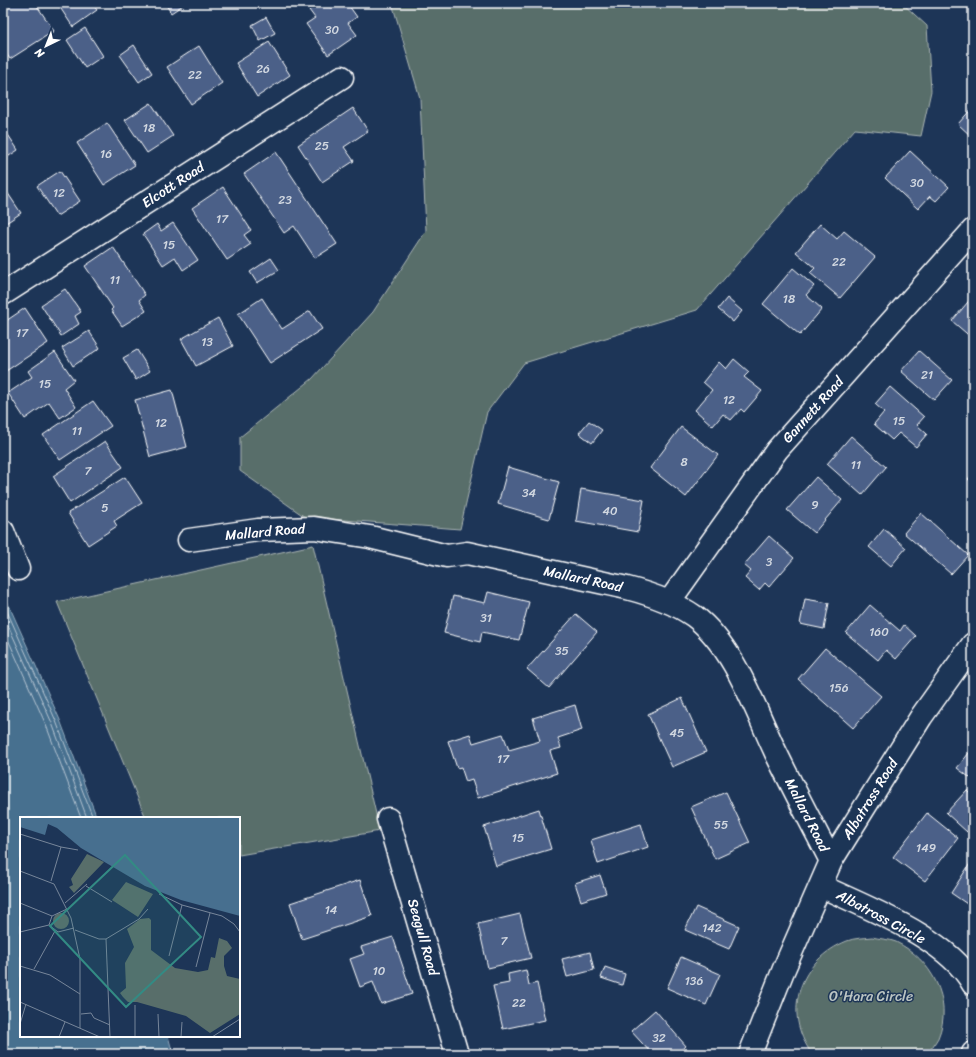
<svg xmlns="http://www.w3.org/2000/svg" width="976" height="1057" font-family="Sriracha,sans-serif">
	<style>
		.green { fill: #586e6a; stroke: #acb6b4 }
		.water { fill: #476f8f; stroke: #91a9bc }
		.lines { fill: none; stroke-linecap: round; stroke-linejoin: round }
		.shore { stroke: #b5c5d2; stroke-width: 1 }
		.building { fill: #4c6188; stroke: #fff }
		.minor-casing { stroke: #fff; stroke-width: 25 }
		.minor { stroke: #1d3557; stroke-width: 22 }
		.labels { text-anchor: middle; dominant-baseline: central; stroke-width: 3; stroke-linejoin: round; paint-order: stroke }
		.number-label { font-size: 12px; fill: #d2d8e1 }
		.street-label { font-size: 14px; fill: #fff; stroke: #1d3557 }
		.park-label { font-size: 14px; fill: #bcc5c3; stroke: #1d3557 }
		.inset-road { fill: none; stroke: #77869a; stroke-width: 1 }
		.view { fill: #338b84; fill-opacity: 0.15; stroke: #338b84; stroke-width: 2 }
		.inset-edge { fill: none; stroke: #fff; stroke-width: 2 }
	</style>
	<rect width="100%" height="100%" fill="#1d3557"/>
	<filter id="ink" filterUnits="userSpaceOnUse"><feTurbulence type="fractalNoise" baseFrequency=".025" numOctaves="2"/><feDisplacementMap in="SourceGraphic" scale="8" xChannelSelector="R" yChannelSelector="G"/><feConvolveMatrix kernelMatrix="1 2 1 2 8 2 1 2 1" color-interpolation-filters="sRGB"/></filter>
	<g filter="url(#ink)">
		<g class="green">
			<polygon points="392,3 902,3 927,26 931,91 921,136 855,129 697,310 524,363 487,412 460,529 305,517 240,471 240,437 312,379 373,312 426,231 420,98"/>
			<polygon points="313,545 380,831 239,855 239,818 146,818 57,602"/>
			<path d="M872 937C879 939 889 939 896 942 931 959 954 1000 938 1038 935 1043 931 1049 928 1054H812C781 1011 800 960 847 941 854 938 864 938 872 937Z"/>
		</g>
		<polygon class="water" points="3,592 60,720 97,818 21,818 21,1036 168,1036 173,1054 3,1054"/>
		<g class="lines">
			<g class="shore">
				<polyline points="3,602 56,721 93,818"/>
				<polyline points="3,614 52,723 87,818"/>
				<polyline points="3,628 46,725 81,818"/>
			</g>
		</g>
		<g class="building">
			<polygon points="3,3 35,3 54,31 10,59 3,49"/>
			<polygon points="57,3 92,3 97,10 73,27"/>
			<polygon points="165,3 186,3 171,13"/>
			<polygon points="319,3 328,3 331,8 338,3 347,3 357,17 348,23 357,35 328,55 306,24 315,18 309,10"/>
			<polygon points="266,17 275,33 260,41 252,25"/>
			<polygon points="85,28 103,56 85,68 67,40"/>
			<polygon points="269,42 290,75 257,97 236,63"/>
			<polygon points="134,45 152,73 139,82 120,55"/>
			<polygon points="199,46 222,83 191,104 167,67"/>
			<polygon points="151,103 173,136 147,153 125,120"/>
			<polygon points="973,107 973,138 958,124"/>
			<polygon points="353,108 368,131 344,147 354,161 322,182 298,145"/>
			<polygon points="107,123 135,165 104,185 77,143"/>
			<polygon points="3,127 18,150 3,160"/>
			<polygon points="910,151 949,187 936,201 930,196 918,209 885,178"/>
			<polygon points="276,152 337,244 315,258 294,226 284,233 244,174"/>
			<polygon points="60,171 80,201 57,216 37,186"/>
			<polygon points="223,187 251,230 244,235 251,244 227,260 192,208"/>
			<polygon points="5,189 21,213 3,225 3,191"/>
			<polygon points="173,223 198,260 183,270 175,257 163,265 143,234 157,224 161,231"/>
			<polygon points="820,224 837,239 844,231 875,257 840,298 810,273 815,268 796,252"/>
			<polygon points="113,247 145,295 139,300 146,311 122,326 111,310 113,308 85,266"/>
			<polygon points="271,258 279,270 257,283 250,272"/>
			<polygon points="793,268 814,286 806,295 822,309 800,335 763,304"/>
			<polygon points="65,289 81,312 75,316 79,324 61,336 41,305"/>
			<polygon points="973,296 973,339 952,321"/>
			<polygon points="262,298 282,329 310,311 322,329 270,363 238,314"/>
			<polygon points="727,298 742,311 733,322 718,309"/>
			<polygon points="25,308 48,343 3,373 3,323"/>
			<polygon points="218,318 233,346 196,366 181,339"/>
			<polygon points="89,331 100,348 73,366 62,348"/>
			<polygon points="137,350 150,371 136,380 123,358"/>
			<polygon points="919,351 952,380 934,400 901,371"/>
			<polygon points="55,352 74,380 64,388 76,407 60,418 49,402 25,419 8,393 32,377 28,371"/>
			<polygon points="734,359 749,372 744,377 762,391 744,412 741,409 731,420 723,414 713,426 695,410 712,390 703,382 719,362 726,369"/>
			<polygon points="890,387 924,417 917,425 927,434 916,447 899,433 892,440 874,424 884,412 875,404"/>
			<polygon points="172,390 187,447 150,457 135,400"/>
			<polygon points="93,401 111,426 60,460 43,435"/>
			<polygon points="589,421 602,430 592,443 579,433"/>
			<polygon points="681,427 718,455 686,497 650,468"/>
			<polygon points="851,436 886,467 862,495 827,464"/>
			<polygon points="105,441 123,467 70,503 53,476"/>
			<polygon points="508,467 559,482 549,519 498,504"/>
			<polygon points="973,473 973,484 968,479"/>
			<polygon points="125,477 142,503 114,521 117,526 88,545 68,513"/>
			<polygon points="816,477 842,500 814,533 787,510"/>
			<polygon points="581,489 644,500 638,532 576,521"/>
			<polygon points="921,513 968,555 951,574 904,533"/>
			<polygon points="884,529 906,548 891,566 869,547"/>
			<polygon points="769,536 794,558 769,587 765,583 759,590 745,578 751,571 744,565"/>
			<polygon points="488,592 529,602 519,640 482,632 480,642 444,633 453,596 485,603"/>
			<polygon points="805,599 829,603 824,629 800,624"/>
			<polygon points="870,605 900,631 904,625 916,636 896,659 886,650 878,660 846,633"/>
			<polygon points="576,614 597,632 549,688 527,669"/>
			<polygon points="825,648 881,696 853,728 798,679"/>
			<polygon points="682,698 706,752 672,767 648,714"/>
			<polygon points="575,705 582,730 558,738 561,748 550,751 557,773 478,798 472,780 466,782 461,767 457,768 448,741 470,734 473,743 503,734 509,750 540,741 533,718"/>
			<polygon points="973,748 973,780 957,768"/>
			<polygon points="967,790 973,796 973,825 967,832 946,813"/>
			<polygon points="726,792 750,843 715,859 691,807"/>
			<polygon points="539,809 551,849 496,866 484,827"/>
			<polygon points="927,813 958,838 925,881 893,857"/>
			<polygon points="641,824 648,847 598,864 591,840"/>
			<polygon points="973,859 973,908 951,893"/>
			<polygon points="600,875 606,893 581,901 575,883"/>
			<polygon points="360,880 372,916 302,939 290,903"/>
			<polygon points="696,907 739,926 729,949 685,930"/>
			<polygon points="520,914 531,958 488,968 478,924"/>
			<polygon points="393,937 412,994 381,1004 373,982 360,987 350,959 364,954 361,947"/>
			<polygon points="590,952 594,970 567,977 562,959"/>
			<polygon points="681,957 720,974 706,1005 667,988"/>
			<polygon points="605,967 625,974 622,985 601,978"/>
			<polygon points="526,970 529,985 537,983 545,1020 503,1029 493,986 509,983 508,974"/>
			<polygon points="655,1010 686,1046 677,1054 652,1054 631,1031"/>
		</g>
		<g class="lines">
			<g class="minor-casing">
				<g id="minor">
					<polyline points="3,294 342,77"/>
					<polyline points="3,531 18,569"/>
					<path d="M189 540 258 530 314 528 370 537 447 556 467 553 627 588C650 594 674 602 694 616 734 646 755 709 776 753 794 790 813 826 831 861"/>
					<polyline points="669,602 777,450 973,230"/>
					<polyline points="388,819 457,1054"/>
					<path d="M821 886C867 908 948 938 973 984"/>
					<polyline points="750,1054 783,971 831,861 921,717 973,644"/>
					<polyline points="973,1054 973,1053"/>
				</g>
			</g>
			<use href="#minor" class="minor"/>
		</g>
	</g>
	<g class="labels">
		<g class="number-label">
			<text x="332" y="30">30</text>
			<text x="263" y="69">26</text>
			<text x="195" y="75">22</text>
			<text x="149" y="128">18</text>
			<text x="322" y="146">25</text>
			<text x="106" y="154">16</text>
			<text x="917" y="183">30</text>
			<text x="59" y="193">12</text>
			<text x="285" y="200">23</text>
			<text x="222" y="219">17</text>
			<text x="169" y="245">15</text>
			<text x="839" y="262">22</text>
			<text x="115" y="280">11</text>
			<text x="789" y="299">18</text>
			<text x="22" y="333">17</text>
			<text x="207" y="342">13</text>
			<text x="927" y="375">21</text>
			<text x="45" y="384">15</text>
			<text x="729" y="400">12</text>
			<text x="899" y="421">15</text>
			<text x="161" y="423">12</text>
			<text x="77" y="431">11</text>
			<text x="684" y="462">8</text>
			<text x="856" y="465">11</text>
			<text x="88" y="471">7</text>
			<text x="529" y="493">34</text>
			<text x="815" y="505">9</text>
			<text x="105" y="508">5</text>
			<text x="610" y="511">40</text>
			<text x="769" y="562">3</text>
			<text x="486" y="618">31</text>
			<text x="879" y="632">160</text>
			<text x="562" y="651">35</text>
			<text x="839" y="688">156</text>
			<text x="677" y="733">45</text>
			<text x="503" y="759">17</text>
			<text x="721" y="825">55</text>
			<text x="518" y="838">15</text>
			<text x="926" y="848">149</text>
			<text x="331" y="910">14</text>
			<text x="712" y="928">142</text>
			<text x="504" y="941">7</text>
			<text x="379" y="971">10</text>
			<text x="694" y="981">136</text>
			<text x="519" y="1003">22</text>
			<text x="659" y="1038">32</text>
		</g>
		<g class="street-label">
			<text transform="translate(173 185) rotate(-33)">Elcott Road</text>
			<text transform="translate(813 410) rotate(-48)">Gannett Road</text>
			<text transform="translate(265 532) rotate(-5)">Mallard Road</text>
			<text transform="translate(583 579) rotate(12)">Mallard Road</text>
			<text transform="translate(870 799) rotate(-58)">Albatross Road</text>
			<text transform="translate(807 815) rotate(63)">Mallard Road</text>
			<text transform="translate(881 917) rotate(28)">Albatross Circle</text>
			<text transform="translate(423 937) rotate(74)">Seagull Road</text>
		</g>
		<g class="park-label">
			<text x="871" y="996">O'Hara Circle</text>
		</g>
	</g>
	<g transform="translate(20 817)">
		<rect width="220" height="220" fill="#1d3557"/>
		<path d="M67 37 84 45 54 76 49 70 53 68 51 62ZM106 65 133 77 118 100 92 83ZM33 104a8 8 0 1 1 16 0a8 8 0 1 1-16 0ZM129 101 131 103V133L155 151 178 155 188 153 191 140 195 141 199 121 207 124 212 131 204 139V149L207 159 220 162V197L190 216 166 199 117 185H108L103 180 100 176 106 171 105 146 114 130 107 112 120 102Z" fill="#586e6a"/>
		<path d="M0 0H220V99L161 83 125 69 61 31 37 11 28 7 25 18 0 10Z" fill="#476f8f"/>
		<path class="inset-road" d="M0 17 41 30 58 33M0 54 34 67 51 101 60 142V211M31 64 41 30M66 69 92 85M139 77 162 88 202 99 214 107 220 115M0 86 32 99M45 86 67 67M47 92 32 99 29 108 38 115 54 111M55 113 79 122H86L119 102 128 92M0 115 29 108M86 122 90 220M149 139 162 88M0 149 30 158 60 177M176 150 190 96M14 152 35 114M0 185 80 220M115 188V220M61 197 71 196 74 201 90 208M138 197 139 220M0 207 6 187M39 220 45 205M161 220 162 205M192 220 220 202"/>
		<path class="view" d="M105 38 181 120 106 190 30 109Z"/>
		<rect width="220" height="220" class="inset-edge"/>
	</g>
	<rect width="976" height="1057" fill="none" stroke="#1d3557" stroke-width="16"/>
	<rect x="8" y="8" width="960" height="1041" fill="none" stroke="#fff" stroke-width="1.5" filter="url(#ink)"/>
	<g transform="translate(46 46) rotate(223)" stroke="#1d3557" stroke-width="3" paint-order="stroke">
	<path d="M0-3L7 15L0 10L-7 15Z" fill="#ffffff"/>
	<text y="-6" font-size="11" font-weight="bold" text-anchor="middle" fill="#ffffff">N</text>
	</g>
</svg>
